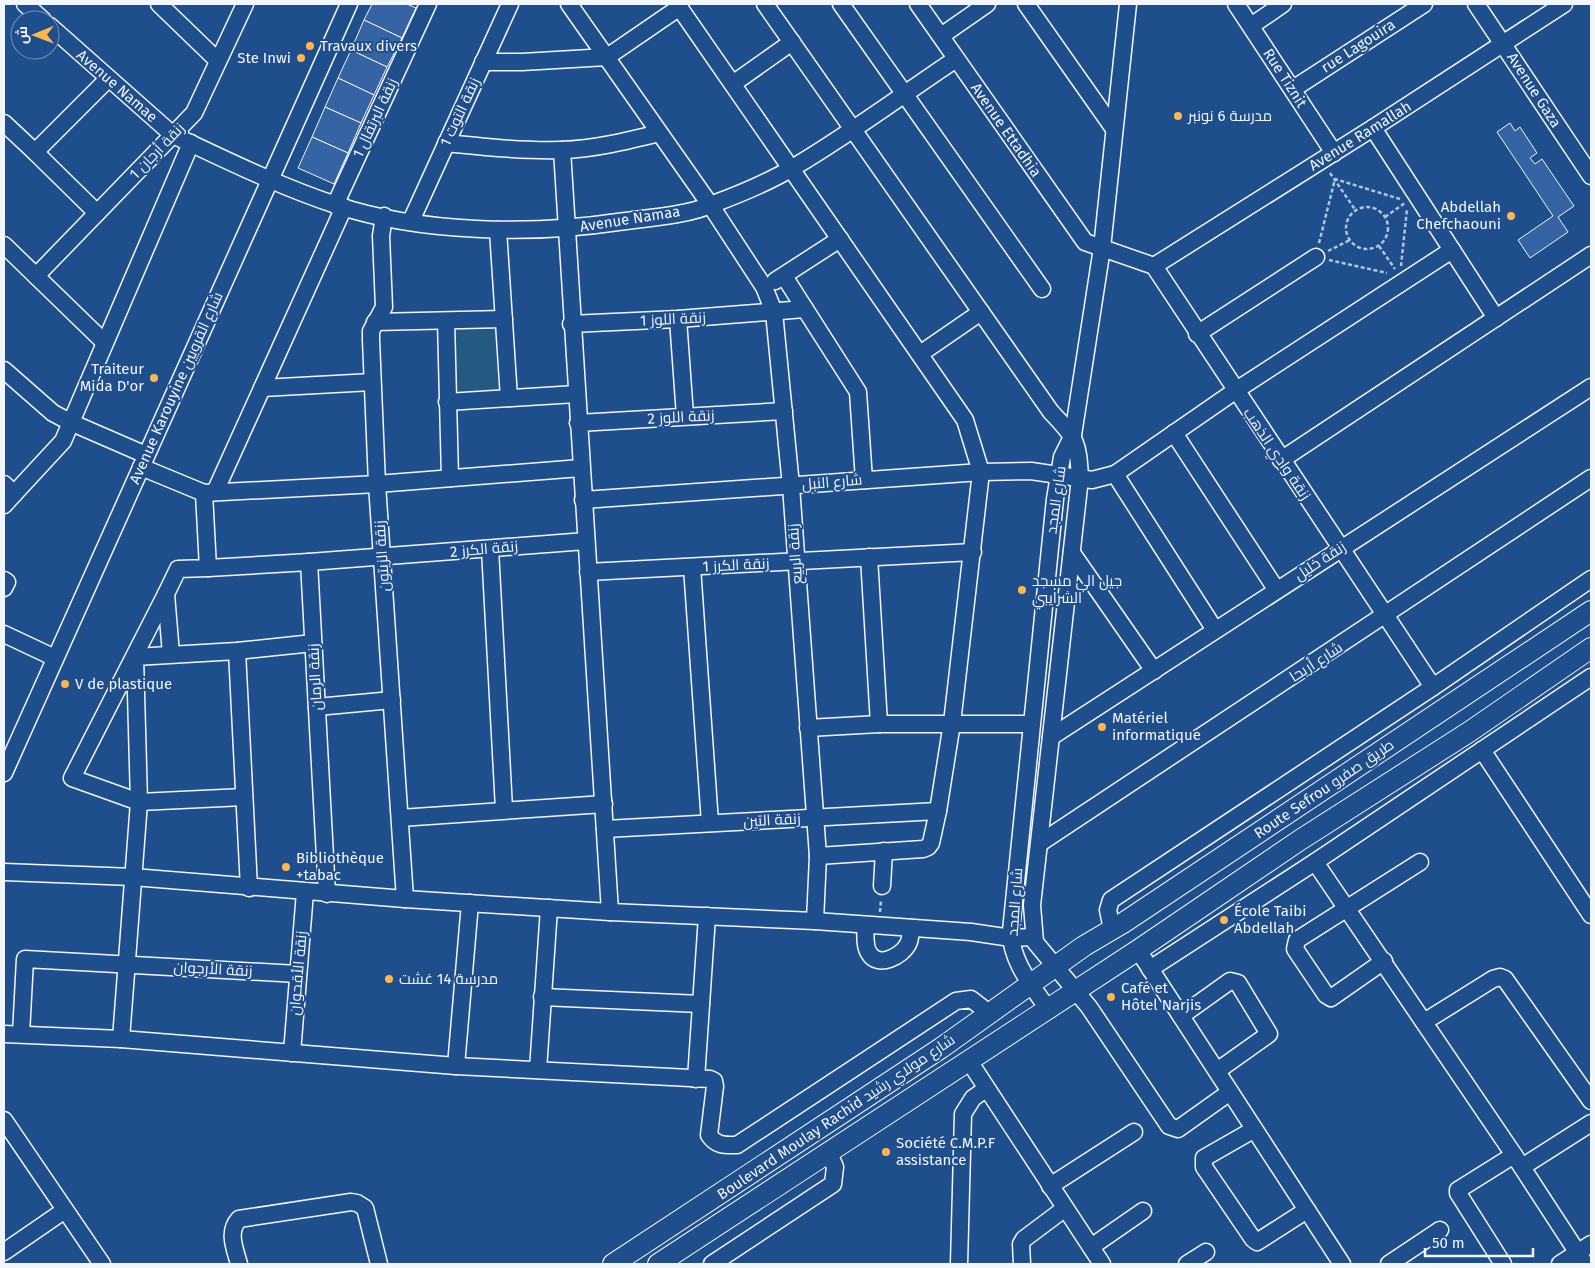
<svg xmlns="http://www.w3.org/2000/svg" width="1595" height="1268" font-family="'Fira Sans',Cairo,sans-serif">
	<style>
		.green { fill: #245a82; stroke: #a8bbd7 }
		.building { fill: #3563a3; stroke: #f2f6ff }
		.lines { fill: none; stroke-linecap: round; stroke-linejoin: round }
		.minor-casing { stroke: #f2f6ff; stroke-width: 19 }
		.major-casing { stroke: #f2f6ff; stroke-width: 22 }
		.path { stroke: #b3c4dc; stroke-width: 2.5; stroke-dasharray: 4 2.5; stroke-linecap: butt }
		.minor { stroke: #1f4e8c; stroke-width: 16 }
		.major { stroke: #1f4e8c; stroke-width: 20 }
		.poi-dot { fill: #ffb74d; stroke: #1f4e8c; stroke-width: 2 }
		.labels { text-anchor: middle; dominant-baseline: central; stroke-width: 4; stroke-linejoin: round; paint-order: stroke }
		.poi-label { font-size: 15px; fill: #f2f6ff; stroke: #1f4e8c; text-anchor: start }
		.street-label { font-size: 15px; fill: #f2f6ff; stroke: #1f4e8c }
	</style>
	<rect width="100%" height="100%" fill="#1f4e8c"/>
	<polygon class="green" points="503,320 507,395 448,398 447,321"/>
	<g class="building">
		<polygon points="372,4 407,4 416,8 402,38 364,20"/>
		<polygon points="364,20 402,38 387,67 351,50"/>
		<polygon points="351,50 387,67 374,95 338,78"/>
		<polygon points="338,78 374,95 361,123 325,107"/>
		<polygon points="325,107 361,123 348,153 312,137"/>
		<polygon points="1510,123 1515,131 1520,127 1537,153 1530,158 1535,164 1542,159 1574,206 1558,217 1568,232 1530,258 1518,240 1553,216 1497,132"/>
		<polygon points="312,137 348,153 334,184 298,168"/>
	</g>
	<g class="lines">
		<g class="minor-casing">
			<g id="minor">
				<polyline points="25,4 43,20"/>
				<polyline points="159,4 218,61"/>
				<polyline points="569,4 711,206 764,287 774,312 791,486 818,856 815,921"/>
				<polyline points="677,4 965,420 981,472 952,723 938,811 931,843 928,847 923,849 818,856"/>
				<path d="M765 4 1051 412C1077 439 1078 442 1080 478L1032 905 1035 942 1089 1007 1169 1126 1178 1129 1230 1092"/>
				<polyline points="841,4 1042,289"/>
				<polyline points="918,4 1085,242 1154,266 1433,687"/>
				<polyline points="1026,4 1114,129"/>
				<polyline points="1236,4 1334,153"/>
				<polyline points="1476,4 1591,176"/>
				<path d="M50 26 173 135C226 160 281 187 336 205 420 233 531 235 618 222 647 218 686 216 713 204 740 194 769 182 794 167 850 134 902 95 956 59"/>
				<polyline points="1251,26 1283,4"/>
				<polyline points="941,36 987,4"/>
				<polyline points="483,62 522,62 607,57 680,7"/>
				<polyline points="734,83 792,42"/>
				<polyline points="1293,89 1424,4"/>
				<polyline points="4,123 35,152 108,79"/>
				<polyline points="1373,128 1496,318"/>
				<path d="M446 143C484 147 523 151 561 150 595 149 627 141 659 133"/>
				<polyline points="562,150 610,912"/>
				<polyline points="35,152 97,213"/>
				<polyline points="335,205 428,4"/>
				<polyline points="384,216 381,236 384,307 371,331 371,340 377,484 405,899"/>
				<polyline points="411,221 510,4"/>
				<polyline points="498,230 509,398"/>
				<polyline points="4,245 104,342"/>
				<polyline points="1154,266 1373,128 1564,4"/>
				<polyline points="36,276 194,113 245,4"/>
				<polyline points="784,276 858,392 864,480"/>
				<polyline points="775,281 840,239"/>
				<polyline points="678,319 685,416"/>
				<polyline points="446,321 450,478"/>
				<polyline points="375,322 504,319"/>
				<polyline points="571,324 678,319 805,309"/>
				<polyline points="1197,334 1316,257"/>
				<polyline points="920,354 981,312"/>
				<polyline points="4,370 53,413 70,422 146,455"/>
				<polyline points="262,388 372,382"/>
				<polyline points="447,402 576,394"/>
				<polyline points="578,423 784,411"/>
				<polyline points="1174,433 1276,589"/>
				<polyline points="1281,460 1591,255"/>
				<polyline points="141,467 204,493 377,484 581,468"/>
				<polyline points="1115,474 1215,630"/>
				<polyline points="4,484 14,494 4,505"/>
				<polyline points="215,492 344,207"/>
				<polyline points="14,494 63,441 191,143"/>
				<polyline points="583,500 981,472 1031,471 1092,480 1115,474 1235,391 1452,250"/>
				<polyline points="490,549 504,809"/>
				<polyline points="1072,553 1154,671"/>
				<polyline points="869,557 879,724"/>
				<polyline points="309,562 586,541"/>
				<polyline points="692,567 710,823"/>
				<polyline points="208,568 309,562 327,894"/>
				<polyline points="588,572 973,552"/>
				<polyline points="4,580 7,582 4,588"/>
				<polyline points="166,594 72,778 139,802 244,797"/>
				<polyline points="4,634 55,658"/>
				<polyline points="237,651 249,888"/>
				<polyline points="171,654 166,594 178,569 208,568 204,493"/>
				<polyline points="317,707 392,700"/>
				<polyline points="808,728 879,724 1031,724"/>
				<polyline points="1051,737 1591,387"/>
				<polyline points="1482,750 1591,915"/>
				<polyline points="4,773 349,4"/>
				<polyline points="400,818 604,804"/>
				<polyline points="605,829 938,811"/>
				<polyline points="1040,843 1591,478"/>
				<polyline points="1315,862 1514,1155 1585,1264"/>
				<polyline points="4,872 133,877 405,899 610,912 815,921 971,932 1011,938 1033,937"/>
				<polyline points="882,886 884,851"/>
				<path d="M865 925C866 933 864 946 869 953 878 969 902 956 908 944 911 939 910 933 911 928"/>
				<polyline points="1112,929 1108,910 1111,900 1433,687 1591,579"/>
				<polyline points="1138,950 1342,1264"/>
				<polyline points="1384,961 1331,998 1326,995 1295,949 1297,940 1420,862"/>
				<polyline points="1150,969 1315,862 1591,677"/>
				<polyline points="542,997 701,1004"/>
				<path d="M1048 1009C1032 986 1010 960 1011 931L1055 499 1062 457 1073 435 1102 248 1128 4"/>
				<polyline points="1181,1016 1230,981 1238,983 1269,1034 1217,1071"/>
				<polyline points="1424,1022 1493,979 1500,977 1505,979 1591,1101"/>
				<path d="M4 1034 121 1039 456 1066 710 1079 714 1081 715 1086 709 1135C716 1146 725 1145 737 1145L956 1001 971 999 989 1013"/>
				<polyline points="21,1034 25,959 298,974"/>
				<polyline points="121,1039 139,802 135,657 237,651 313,643"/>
				<polyline points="292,1053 305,892"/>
				<polyline points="969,1061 1102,1264"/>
				<polyline points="456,1066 470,903"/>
				<polyline points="538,1070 549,908"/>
				<polyline points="696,1079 707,916"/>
				<polyline points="4,1120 102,1264"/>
				<polyline points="1253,1130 1204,1158 1204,1167 1253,1239 1257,1242 1307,1210"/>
				<polyline points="1522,1167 1591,1123"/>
				<polyline points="1050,1186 1134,1132"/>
				<polyline points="1091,1247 1143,1211"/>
				<polyline points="4,1252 65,1210"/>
				<path d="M239 1264C235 1249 227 1232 239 1219L351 1202 357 1203 365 1208 379 1264"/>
				<polyline points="712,1264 833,1184 835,1167 829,1153"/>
				<polyline points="959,1264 963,1114 973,1098 986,1089"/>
				<polyline points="1022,1264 1021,1244 1024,1239 1064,1209"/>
				<polyline points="1187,1264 1206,1252"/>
				<polyline points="1389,1264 1440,1230"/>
				<polyline points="1503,1264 1458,1193 1458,1190 1514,1155"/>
				<polyline points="1560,1264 1591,1244"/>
			</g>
		</g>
		<g class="major-casing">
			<g id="major">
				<polyline points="613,1264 941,1048 1084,946 1123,923 1591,611"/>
				<polyline points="658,1264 1138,950 1300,840 1469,732 1591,648"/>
			</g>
		</g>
		<g class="path">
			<polyline points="1330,173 1356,211"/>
			<circle cx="1367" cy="228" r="21"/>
			<polyline points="1385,217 1405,203"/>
			<polyline points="1319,243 1335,179 1400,199"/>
			<polyline points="1379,246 1395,269"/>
			<polyline points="1328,251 1350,240"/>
			<polyline points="1329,260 1387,273"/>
			<polyline points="1401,266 1407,209"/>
			<polyline points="880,912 881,900"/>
		</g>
		<use href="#minor" class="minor"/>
		<use href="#major" class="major"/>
	</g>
	<g class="poi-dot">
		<circle cx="310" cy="46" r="5"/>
		<circle cx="301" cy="58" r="5"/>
		<circle cx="1178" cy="116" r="5"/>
		<circle cx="1511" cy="216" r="5"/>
		<circle cx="154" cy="378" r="5"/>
		<circle cx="1022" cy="590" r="5"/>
		<circle cx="65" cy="684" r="5"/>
		<circle cx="1102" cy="727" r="5"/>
		<circle cx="286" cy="867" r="5"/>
		<circle cx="1224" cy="920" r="5"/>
		<circle cx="389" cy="979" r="5"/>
		<circle cx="1111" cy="997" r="5"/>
		<circle cx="886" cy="1152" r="5"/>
	</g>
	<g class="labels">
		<g class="poi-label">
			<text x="320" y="46">Travaux divers</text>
			<text x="291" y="58" text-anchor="end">Ste Inwi</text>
			<text x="1188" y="116">مدرسة 6 نونبر</text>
			<text x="1501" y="207" text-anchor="end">Abdellah<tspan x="1501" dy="17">Chefchaouni</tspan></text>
			<text x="144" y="369" text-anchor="end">Traiteur<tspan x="144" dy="17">Mida D'or</tspan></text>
			<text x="1032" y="581">جيل الي مسجد<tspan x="1032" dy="17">الشرايبي</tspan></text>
			<text x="75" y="684">V de plastique</text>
			<text x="1112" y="718">Matériel<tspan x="1112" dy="17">informatique</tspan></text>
			<text x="296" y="858">Bibliothèque<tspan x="296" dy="17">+tabac</tspan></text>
			<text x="1234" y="911">École Taibi<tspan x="1234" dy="17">Abdellah</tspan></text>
			<text x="399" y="979">مدرسة 14 غشت</text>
			<text x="1121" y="988">Café et<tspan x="1121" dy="17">Hôtel Narjis</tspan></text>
			<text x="896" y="1143">Société C.M.P.F<tspan x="896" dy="17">assistance</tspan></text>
		</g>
		<g class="street-label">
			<text transform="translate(1358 46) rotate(-33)">rue Lagouira</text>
			<text transform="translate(1285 78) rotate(57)">Rue Tiznit</text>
			<text transform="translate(117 86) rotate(41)">Avenue Namae</text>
			<text transform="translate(1534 90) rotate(57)">Avenue Gaza</text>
			<text transform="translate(460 112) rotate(-65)">زنقة التوت 1</text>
			<text transform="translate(375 118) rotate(-65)">زنقة البرتقال 1</text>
			<text transform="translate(1006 130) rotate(55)">Avenue Ettadhia</text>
			<text transform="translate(1360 136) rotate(-32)">Avenue Ramallah</text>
			<text transform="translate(157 151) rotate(-46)">زنقة أرجان 1</text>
			<text transform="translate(630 219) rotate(-9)">Avenue Namaa</text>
			<text transform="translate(673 319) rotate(-3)">زنقة اللوز 1</text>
			<text transform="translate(176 388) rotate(-66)">Avenue Karouyine شارع القرويين</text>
			<text transform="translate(681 417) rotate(-3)">زنقة اللوز 2</text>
			<text transform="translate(1277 454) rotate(56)">زنقة وادي الذهب</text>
			<text transform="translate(832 482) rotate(-5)">شارع النبل</text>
			<text transform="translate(1056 500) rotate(-82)">شارع المجد</text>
			<text transform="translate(484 549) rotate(-5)">زنقة الكرز 2</text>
			<text transform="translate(795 554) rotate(-94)">زنقة الربيع</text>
			<text transform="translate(382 556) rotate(-94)">زنقة الزيتون</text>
			<text transform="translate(1320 561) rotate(-33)">زنقة خليل</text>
			<text transform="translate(736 565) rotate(-3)">زنقة الكرز 1</text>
			<text transform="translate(1316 662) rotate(-33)">شارع أريحا</text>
			<text transform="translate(315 677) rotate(-93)">زنقة الرمان</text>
			<text transform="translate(1324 789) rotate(-34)">Route Sefrou طريق صفرو</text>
			<text transform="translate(772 820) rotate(-3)">زنقة التين</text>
			<text transform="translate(1015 902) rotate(-86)">شارع المجد</text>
			<text transform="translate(213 969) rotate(3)">زنقة الأرجوان</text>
			<text transform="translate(298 973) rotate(-85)">زنقة الأقحوان</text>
			<text transform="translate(836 1117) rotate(-34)">Boulevard Moulay Rachid شارع مولاي رشيد</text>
		</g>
	</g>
	<rect width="1595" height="1268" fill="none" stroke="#f2f6ff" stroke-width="10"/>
	<g transform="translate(35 35) rotate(269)"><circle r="24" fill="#1f4e8c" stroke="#7391ba"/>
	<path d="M0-4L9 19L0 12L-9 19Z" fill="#ffb74d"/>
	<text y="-8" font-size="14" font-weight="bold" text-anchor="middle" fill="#f2f6ff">ش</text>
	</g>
	<path d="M1425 1248v8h108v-8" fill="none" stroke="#f2f6ff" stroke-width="2.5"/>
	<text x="1432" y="1248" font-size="15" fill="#f2f6ff" stroke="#1f4e8c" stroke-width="4" paint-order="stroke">50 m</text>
</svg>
